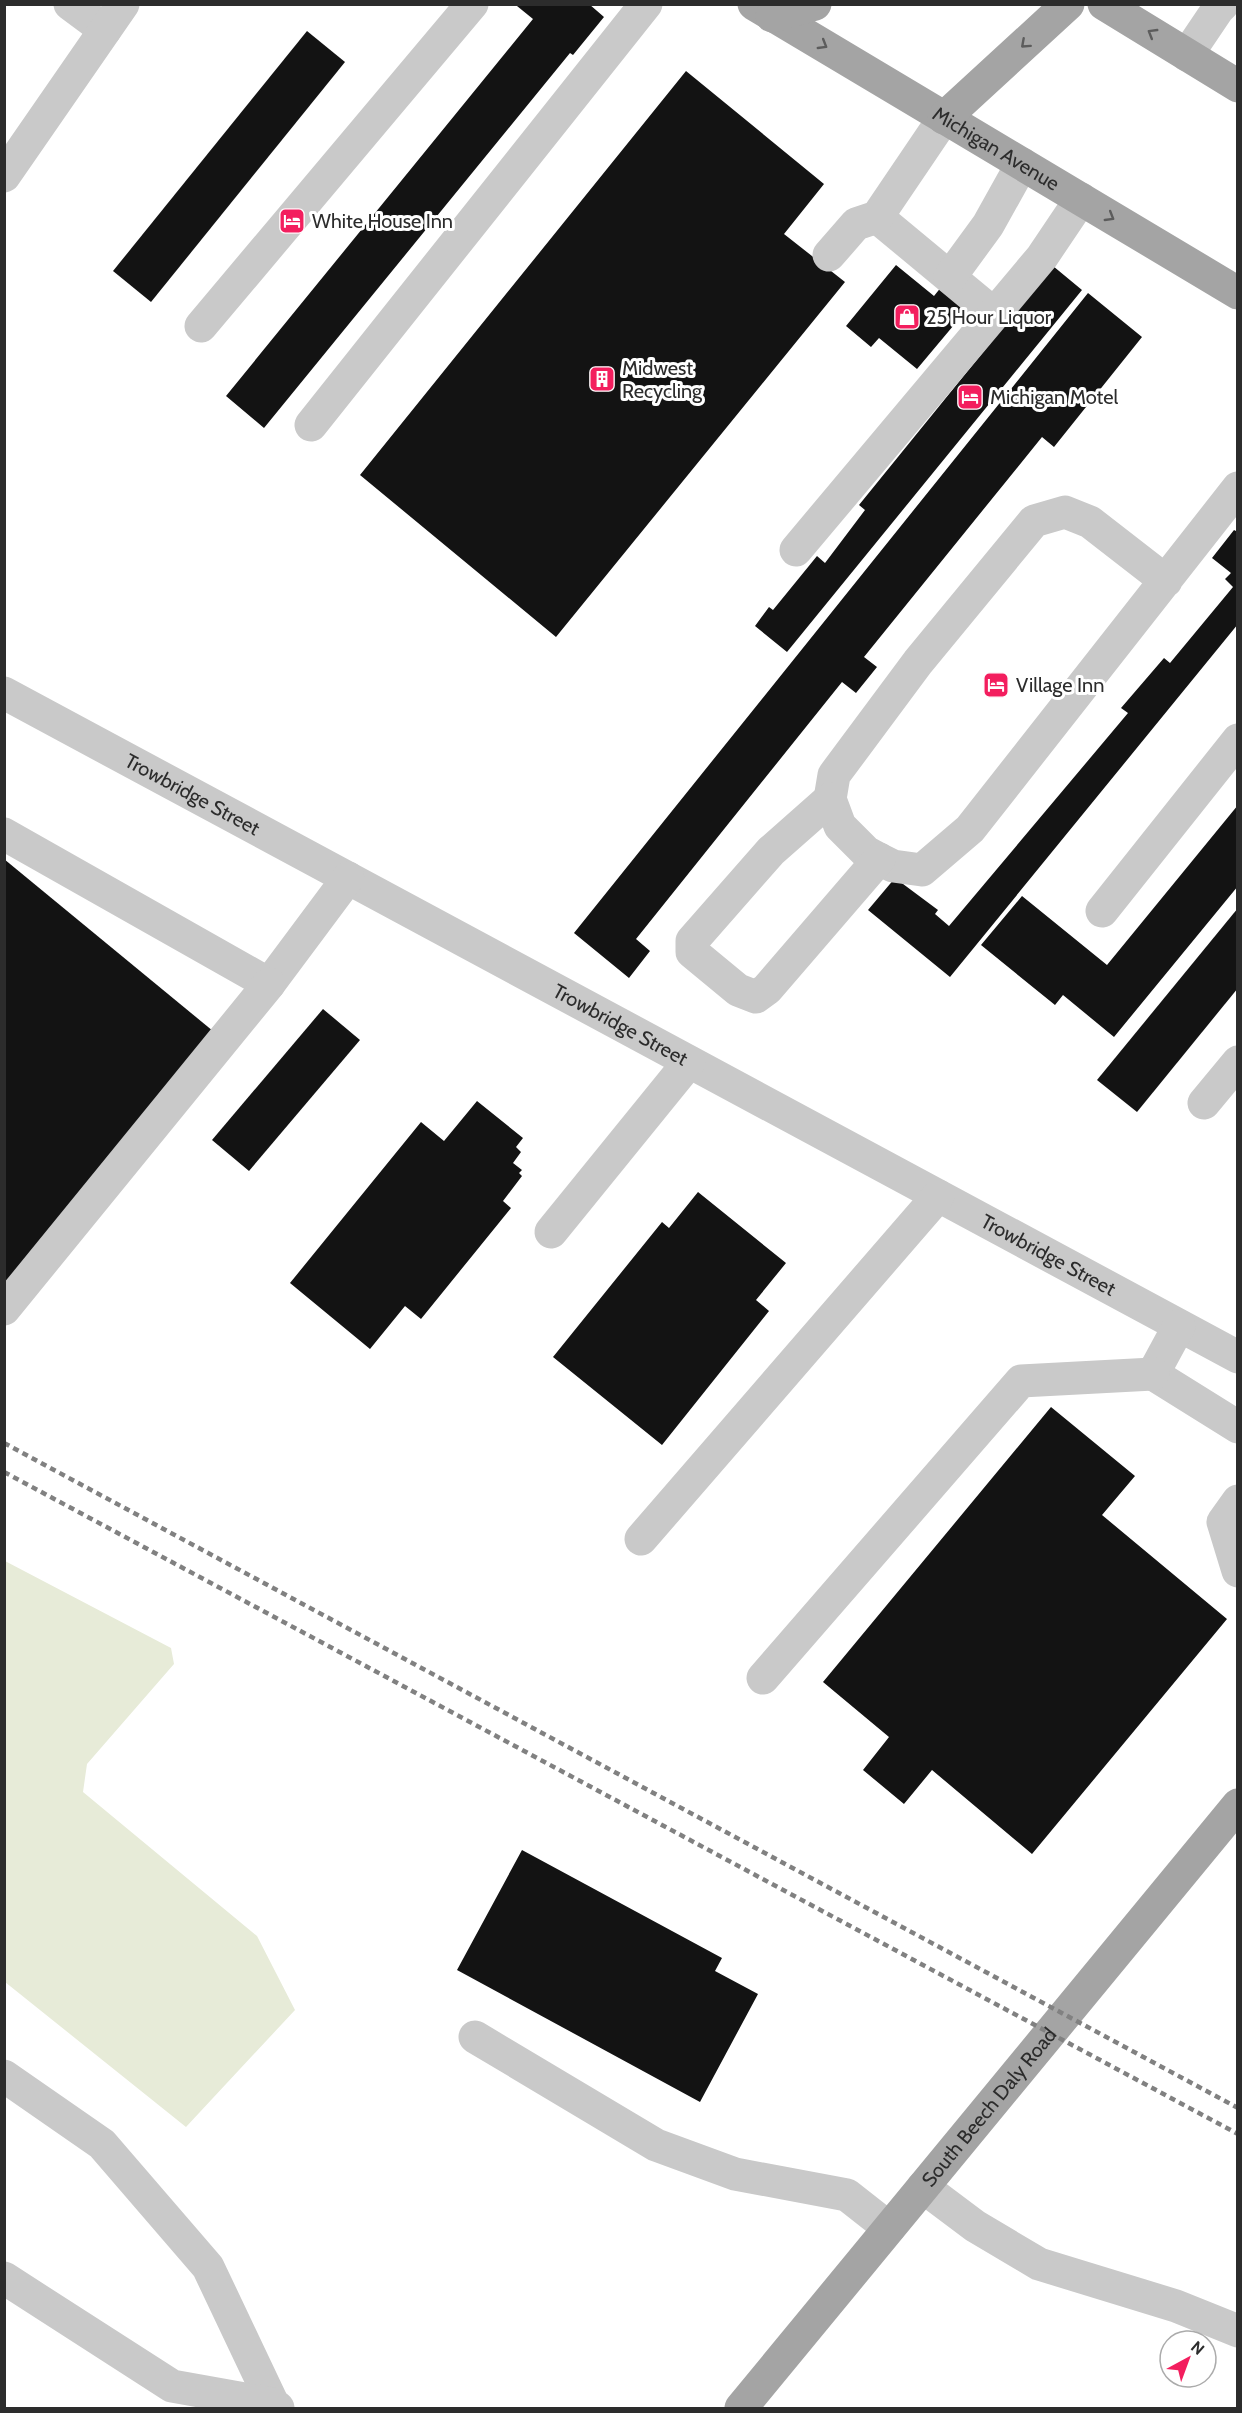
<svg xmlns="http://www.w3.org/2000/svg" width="1242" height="2413" font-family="Cabin,sans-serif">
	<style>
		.green { fill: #e7ebd8 }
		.building { fill: #131313 }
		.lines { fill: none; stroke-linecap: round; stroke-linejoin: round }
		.minor { stroke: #c9c9c9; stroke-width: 33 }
		.major { stroke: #a4a4a4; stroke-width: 33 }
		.rail { stroke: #818181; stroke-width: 4.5; stroke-dasharray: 6 4.5; stroke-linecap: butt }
		.oneway { stroke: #5c5c5c }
		.labels { text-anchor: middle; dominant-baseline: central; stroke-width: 6; stroke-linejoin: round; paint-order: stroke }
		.street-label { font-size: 20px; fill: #2c2c2c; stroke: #fff }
		.poi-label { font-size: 20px; fill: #2c2c2c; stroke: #fff; text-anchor: start }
	</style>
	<rect width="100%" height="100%" fill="#fff"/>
	<polygon class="green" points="5,1561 171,1648 174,1664 87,1764 83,1792 257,1936 295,2010 186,2127 5,1982"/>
	<g class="building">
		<polygon points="518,4 589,4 604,17 573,55 570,53 264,428 226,396 533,19 517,6"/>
		<polygon points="307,31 345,62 151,302 113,271"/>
		<polygon points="686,71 824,184 784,234 845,282 556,637 360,475"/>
		<polygon points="896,265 934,296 942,286 969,307 917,369 879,338 871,347 846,326"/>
		<polygon points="1053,266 1082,290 787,652 755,626 769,607 773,610 817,556 825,563 865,510 859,505"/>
		<polygon points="1088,293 1142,337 1054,447 1042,437 864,657 877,667 856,693 842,682 636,939 650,951 629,978 574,933"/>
		<polygon points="1234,530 1238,532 1238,624 950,977 868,910 895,878 938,910 935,914 949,926 1128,713 1121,708 1164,658 1170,663 1233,587 1225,579 1231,573 1212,558"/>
		<polygon points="1238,805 1238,886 1114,1037 1063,995 1055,1005 981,945 1022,896 1107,965"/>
		<polygon points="4,859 219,1036 4,1297"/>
		<polygon points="1238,908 1238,988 1137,1112 1097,1080"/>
		<polygon points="323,1009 360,1040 249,1171 212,1140"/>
		<polygon points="477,1101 523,1138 516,1147 521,1152 513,1163 522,1170 519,1173 522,1176 503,1201 511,1208 421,1319 405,1306 370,1349 290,1283 421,1122 444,1141"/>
		<polygon points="698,1192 786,1263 756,1300 769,1311 662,1445 553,1357 662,1222 669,1228"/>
		<polygon points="1051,1407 1135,1476 1102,1515 1227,1619 1032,1854 932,1770 904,1804 863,1770 889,1737 823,1682"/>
		<polygon points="522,1850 722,1958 715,1971 758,1994 700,2102 457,1970"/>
	</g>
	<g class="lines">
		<g class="minor">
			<polyline points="70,4 105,30"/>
			<polyline points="1187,55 1218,9 1223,4"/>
			<polyline points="4,176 123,4"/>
			<polyline points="877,217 994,314"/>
			<polyline points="829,255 856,224 877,217 944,118"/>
			<polyline points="950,277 988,225 1022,164"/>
			<polyline points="201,326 472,4"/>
			<polyline points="311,425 646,4"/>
			<polyline points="796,550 1042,257 1081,199"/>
			<polyline points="1166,581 1090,522 1065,512 1034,521 918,662 834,775 830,799 840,826 866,852 879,859 893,866 922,870 970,829 1238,488"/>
			<path id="s1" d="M4 693 1238 1357"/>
			<polyline points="830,799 771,851 692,941 692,952 738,990 756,997 767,989 879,859"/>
			<polyline points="4,834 269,984 348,878"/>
			<polyline points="1102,911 1238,740"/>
			<polyline points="1204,1103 1238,1062"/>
			<polyline points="551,1232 689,1062"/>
			<polyline points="4,1309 269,984"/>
			<polyline points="1179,1326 1153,1374 1238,1427"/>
			<polyline points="1238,1501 1223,1522 1238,1571"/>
			<polyline points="641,1539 938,1196"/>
			<polyline points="763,1678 1021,1381 1153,1374"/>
			<polyline points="475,2037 656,2145 735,2174 847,2195 889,2228"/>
			<polyline points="4,2076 102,2144 208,2267 273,2404 278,2408"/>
			<polyline points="923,2187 975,2226 1039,2264 1176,2306 1238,2331"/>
			<polyline points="4,2278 172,2386 273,2404"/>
		</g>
		<g class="major">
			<path id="s2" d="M754 4 1238 293"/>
			<polyline points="1104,4 1238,86"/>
			<polyline points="772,16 815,4"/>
			<polyline points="944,118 1068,4"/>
			<path id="s3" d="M741 2408 1238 1805"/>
		</g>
		<g class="rail">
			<polyline points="4,1443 1238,2108"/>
			<polyline points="4,1472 1238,2134"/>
		</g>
	</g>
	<defs><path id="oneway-chevron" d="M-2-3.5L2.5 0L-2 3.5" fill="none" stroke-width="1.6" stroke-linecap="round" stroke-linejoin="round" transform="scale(1.5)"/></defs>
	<g class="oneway">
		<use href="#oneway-chevron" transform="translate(1152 33) rotate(-149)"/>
		<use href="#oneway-chevron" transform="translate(1025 44) rotate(138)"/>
		<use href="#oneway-chevron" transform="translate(823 45) rotate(31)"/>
		<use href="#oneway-chevron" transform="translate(1110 217) rotate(31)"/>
	</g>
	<defs>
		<g id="hotel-square" transform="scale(1.35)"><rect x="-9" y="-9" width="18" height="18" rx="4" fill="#f31e5e" stroke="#fff"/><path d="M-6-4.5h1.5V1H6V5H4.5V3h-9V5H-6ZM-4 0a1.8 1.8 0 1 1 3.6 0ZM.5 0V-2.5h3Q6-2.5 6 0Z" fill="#fff"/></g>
		<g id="shop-square" transform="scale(1.35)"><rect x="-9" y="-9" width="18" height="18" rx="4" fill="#f31e5e" stroke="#fff"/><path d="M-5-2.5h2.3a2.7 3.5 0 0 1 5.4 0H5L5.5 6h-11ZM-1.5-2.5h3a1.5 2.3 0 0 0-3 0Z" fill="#fff"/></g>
		<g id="building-square" transform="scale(1.35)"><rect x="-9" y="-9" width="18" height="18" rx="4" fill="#f31e5e" stroke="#fff"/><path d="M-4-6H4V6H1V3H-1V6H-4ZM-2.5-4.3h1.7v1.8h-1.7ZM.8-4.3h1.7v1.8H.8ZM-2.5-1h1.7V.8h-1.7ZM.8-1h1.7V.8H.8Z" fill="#fff"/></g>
	</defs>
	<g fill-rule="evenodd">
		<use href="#hotel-square" x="292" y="221"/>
		<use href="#shop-square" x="907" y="317"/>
		<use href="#building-square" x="602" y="379"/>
		<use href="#hotel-square" x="970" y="397"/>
		<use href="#hotel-square" x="996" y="685"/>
	</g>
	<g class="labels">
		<g class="street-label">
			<text stroke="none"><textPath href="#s2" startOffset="282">Michigan Avenue</textPath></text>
			<text stroke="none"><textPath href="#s1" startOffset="214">Trowbridge Street</textPath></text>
			<text stroke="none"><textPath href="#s1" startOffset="700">Trowbridge Street</textPath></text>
			<text stroke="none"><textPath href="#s1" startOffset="1186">Trowbridge Street</textPath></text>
			<text stroke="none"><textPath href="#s3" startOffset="390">South Beech Daly Road</textPath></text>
		</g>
		<g class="poi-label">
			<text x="312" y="221">White House Inn</text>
			<text x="926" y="317">25 Hour Liquor</text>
			<text x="622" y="368">Midwest<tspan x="622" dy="23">Recycling</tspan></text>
			<text x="990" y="397">Michigan Motel</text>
			<text x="1016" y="685">Village Inn</text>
		</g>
	</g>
	<rect width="1242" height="2413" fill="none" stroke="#2c2c2c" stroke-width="12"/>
	<g transform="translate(1188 2359) rotate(41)"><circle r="28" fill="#ffffff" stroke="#ababab" stroke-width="1.5"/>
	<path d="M0-4.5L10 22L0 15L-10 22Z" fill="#f31e5e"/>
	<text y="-9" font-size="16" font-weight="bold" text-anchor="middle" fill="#2c2c2c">N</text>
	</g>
</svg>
